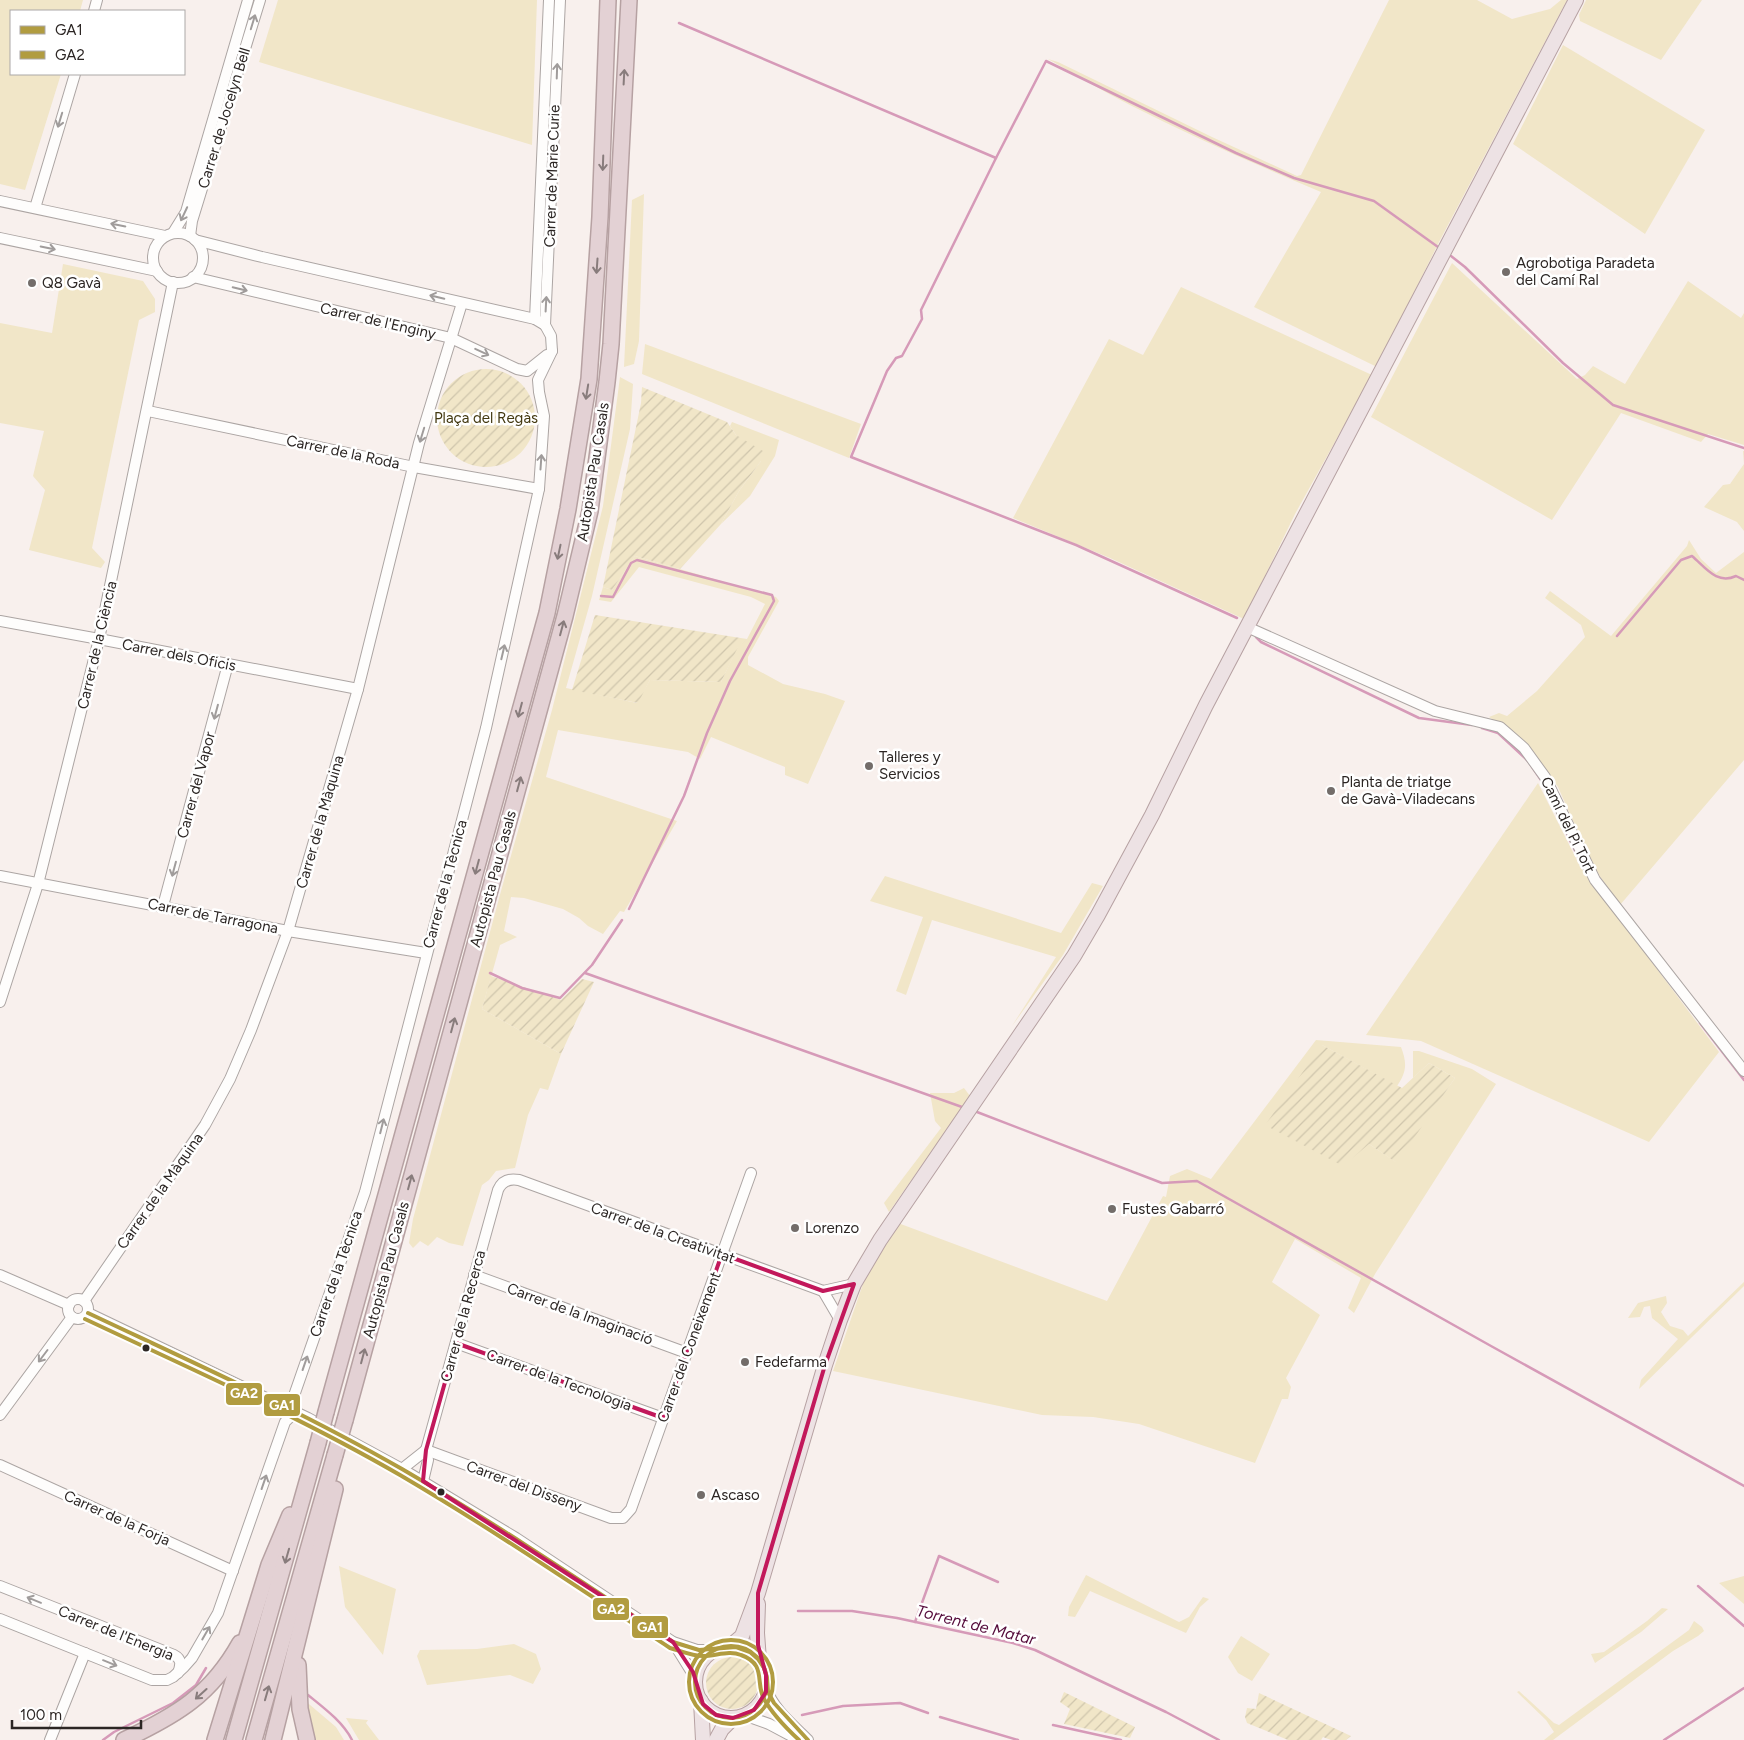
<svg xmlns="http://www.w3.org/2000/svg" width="1744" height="1740" font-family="Figtree,sans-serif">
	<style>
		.grass { fill: #f1e6c8 }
		.garden { fill: url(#garden-furrows) }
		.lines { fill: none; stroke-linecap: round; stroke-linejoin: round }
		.stream { stroke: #d69ab8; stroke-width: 2.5 }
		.minor-casing { stroke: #aca5a3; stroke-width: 12 }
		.major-casing { stroke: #b6a1a2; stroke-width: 16 }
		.highway-casing { stroke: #b6a1a2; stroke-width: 18 }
		.minor { stroke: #fefdfc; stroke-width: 10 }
		.major { stroke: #ede2e4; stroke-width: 14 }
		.highway { stroke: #e3d1d4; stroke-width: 15 }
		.highway-bridge-casing { stroke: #b6a1a2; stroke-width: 18; stroke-linecap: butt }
		.highway-bridge { stroke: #e3d1d4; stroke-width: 15 }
		.bus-1-casing { stroke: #fff; stroke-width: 8 }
		.bus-2-casing { stroke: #fff; stroke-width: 8 }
		.bus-1 { stroke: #b19c40; stroke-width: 4 }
		.bus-2 { stroke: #b19c40; stroke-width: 4 }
		.oneway { stroke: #a09c9b }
		.oneway2 { stroke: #887c7c }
		.marked { fill: none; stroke: #c2185b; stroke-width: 4; stroke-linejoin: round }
		.poi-dot { fill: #736d6a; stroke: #fff; stroke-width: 2 }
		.bus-dot { fill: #2c2624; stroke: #fff; stroke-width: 2 }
		.labels { text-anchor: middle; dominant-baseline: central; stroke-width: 5; stroke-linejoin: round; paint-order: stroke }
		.street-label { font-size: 15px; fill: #2c2624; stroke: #fff }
		.poi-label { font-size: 15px; fill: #2c2624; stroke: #fff; text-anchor: start }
		.park-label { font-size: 15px; fill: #433911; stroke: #fff }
		.water-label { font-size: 16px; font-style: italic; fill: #540a3a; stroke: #fff }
		.line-badge { stroke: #fff; stroke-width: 2 }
		.badge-label { font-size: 14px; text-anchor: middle; font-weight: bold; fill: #fff }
	</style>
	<defs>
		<pattern id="garden-furrows" width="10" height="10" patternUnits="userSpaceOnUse" patternTransform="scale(1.25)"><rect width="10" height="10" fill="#f1e6c8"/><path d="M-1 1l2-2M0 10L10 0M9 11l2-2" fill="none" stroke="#cfc5ac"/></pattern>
	</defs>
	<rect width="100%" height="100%" fill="#f8f0ed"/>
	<g class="grass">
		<polygon points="0,0 83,0 80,11 11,11 11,74 61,74 25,190 0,184"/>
		<polygon points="278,0 537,0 532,145 259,62"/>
		<path d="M1389 0H1477L1512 19 1550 9 1561 0H1567L1439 242 1377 367 1254 307 1321 192C1257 165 1193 137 1130 105 1102 91 1075 74 1048 59L1058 62 1212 137 1297 176 1301 175Z"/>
		<polygon points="1586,0 1702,0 1661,60 1580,21 1579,15"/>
		<polygon points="1563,45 1705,130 1645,234 1513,144"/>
		<polygon points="644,194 639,341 634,364 624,367 632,200"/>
		<polygon points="1452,263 1577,379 1585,375 1593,366 1625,384 1688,281 1741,318 1744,313 1744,445 1708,434 1701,442 1621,413 1552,520 1371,417"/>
		<polygon points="63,264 143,281 155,299 155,312 139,320 92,548 105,562 101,568 29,550 45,490 33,476 44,431 0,423 0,323 52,333"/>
		<polygon points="1181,287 1372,375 1295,514 1244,619 1110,558 1013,518 1109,339 1143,355"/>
		<polygon points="645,344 861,424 849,458 642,374"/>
		<polygon points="620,377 633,384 630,429 592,596 566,688 637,703 650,680 721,682 738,646 747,639 765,604 751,597 639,567 611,602 599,600 603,587 612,590 635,556 776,597 779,601 748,657 748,665 783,684 825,694 845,701 808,784 785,775 785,767 711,737 700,759 688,752 558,730 546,777 677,821 624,912 620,911 603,934 588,926 579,918 563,909 524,898 511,897 504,931 517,937 500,945 482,1009 561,1054 548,1090 540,1088 528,1115 515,1168 496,1171 489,1180 482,1185 463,1246 449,1243 437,1237 428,1246 420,1241 413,1248 409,1243 413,1219 501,891 552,710 603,506"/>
		<polygon points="732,422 779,440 775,456 750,496 721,524 739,491 761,461 736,435 730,426"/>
		<polygon points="1743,451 1744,451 1744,531 1737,522 1704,507 1723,485 1730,484 1744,464"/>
		<polygon points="1689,540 1701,559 1716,573 1744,552 1744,760 1620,905 1599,875 1583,844 1558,787 1533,753 1515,734 1489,717 1499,713 1507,716 1537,691 1585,637 1581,625 1545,598 1550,591 1611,636 1687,546"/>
		<polygon points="1538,783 1580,866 1719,1052 1649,1142 1421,1041 1366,1035"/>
		<polygon points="885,876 1061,933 1092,883 1103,886 1063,955 1012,1026 1056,957 932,920 906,995 896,991 923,917 870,901"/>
		<path d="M1316 1040 1401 1047C1407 1063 1407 1071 1397 1086L1322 1045 1369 1144 1396 1162 1455 1078 1429 1063 1413 1078V1051H1419L1472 1069 1496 1084 1375 1274 1354 1313 1348 1308 1361 1278 1295 1239 1272 1282 1320 1315 1286 1378 1291 1387 1288 1399H1282L1255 1463 1139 1424 1093 1417 1042 1415 833 1371 864 1281 898 1223 1107 1301 1163 1196 1166 1197 1170 1176 1187 1169 1211 1179Z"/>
		<polygon points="964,1088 970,1096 889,1212 884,1203 941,1128 935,1121 930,1093 954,1093"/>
		<polygon points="1744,1282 1744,1286 1639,1389 1641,1380 1678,1339 1652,1318 1650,1306 1644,1307 1640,1317 1628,1318 1638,1303 1666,1296 1667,1303 1661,1312 1670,1326 1683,1330 1688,1336"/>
		<polygon points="339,1566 396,1589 383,1655 345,1607"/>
		<polygon points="1086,1575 1179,1622 1189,1617 1203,1597 1209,1599 1200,1607 1186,1633 1090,1591 1075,1617 1068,1616 1069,1607"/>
		<polygon points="1744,1576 1744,1604 1719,1583"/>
		<polygon points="1662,1608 1668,1609 1641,1632 1595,1663 1591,1654 1604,1652 1647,1621"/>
		<polygon points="1694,1621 1702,1627 1704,1631 1698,1636 1673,1651 1553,1740 1544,1740 1554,1732 1546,1720 1517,1692 1519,1691 1554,1723 1559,1725 1689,1630"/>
		<polygon points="1241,1636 1270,1654 1252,1681 1238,1673 1228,1657"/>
		<polygon points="514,1644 536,1654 541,1669 533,1684 510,1675 427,1685 417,1656 420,1650 477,1649"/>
		<polygon points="303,1699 336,1727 344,1740 314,1740"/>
		<polygon points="346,1718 368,1720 366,1723 379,1740 359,1740"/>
	</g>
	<g class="garden">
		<circle cx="486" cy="418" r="49"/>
		<polygon points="642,387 727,422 736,435 763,451 761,461 739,491 721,524 680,569 635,556 612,590 603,587 641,403"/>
		<polygon points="595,615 747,639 738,647 721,682 650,680 638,703 572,690"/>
		<polygon points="491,976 561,1000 582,979 594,982 561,1054 482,1009"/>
		<polygon points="1322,1045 1402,1088 1429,1063 1455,1078 1397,1163 1369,1144 1343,1166 1265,1125"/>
		<circle cx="732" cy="1683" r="26"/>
		<polygon points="1064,1692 1135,1727 1130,1738 1064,1724 1070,1709 1060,1702"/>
		<polygon points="1259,1693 1351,1736 1346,1740 1331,1740 1323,1737 1321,1740 1288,1740 1247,1723 1245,1717 1247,1708 1256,1709"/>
	</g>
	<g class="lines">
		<g class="stream">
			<polyline points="679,23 996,158 921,310 922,319 902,356 896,358 887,371 851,457 1076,545 1237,618"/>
			<polyline points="996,158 1046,61 1236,153 1294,178 1374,201 1438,247"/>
			<polyline points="1451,256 1465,267 1563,363 1613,405 1744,448"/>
			<polyline points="601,596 613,597 631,563 637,560 772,595 774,601 730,681 707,733 684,796 629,909"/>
			<path d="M1617 636 1681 560 1692 556C1706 568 1717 585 1736 576L1744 580"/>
			<polyline points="1256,637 1261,642 1419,718 1472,725"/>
			<polyline points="1482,728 1498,733 1528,761 1543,783"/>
			<polyline points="1563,826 1584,869"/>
			<polyline points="490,973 522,988 560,998 592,965 622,920"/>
			<polyline points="585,973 962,1107"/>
			<polyline points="1700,1023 1744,1080"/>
			<polyline points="977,1112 1162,1183 1197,1181 1491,1346 1744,1486"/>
			<polyline points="1698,1586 1744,1626"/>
			<polyline points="798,1611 852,1611 897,1618 1013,1643 1035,1650 1166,1712 1219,1740"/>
			<polyline points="915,1622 939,1556 998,1582"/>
			<path d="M308 1695C324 1708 343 1722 352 1740"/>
			<polyline points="802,1715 843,1706 900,1703 928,1713"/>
			<polyline points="940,1717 1018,1740"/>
			<polyline points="1053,1725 1121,1740"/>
			<polyline points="103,1740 114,1732 173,1703 196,1685 206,1668"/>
			<polyline points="1664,1740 1744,1688"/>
		</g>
		<g class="minor-casing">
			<g id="minor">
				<polyline points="94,11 97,0"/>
				<polyline points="0,201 165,236"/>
				<polyline points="35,208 75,74"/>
				<polyline points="173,233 186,212 248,0"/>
				<circle cx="178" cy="258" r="25"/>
				<polyline points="190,236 192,221 260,0"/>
				<polyline points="0,238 157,271"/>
				<polyline points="195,240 262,257 535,319 545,325"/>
				<polyline points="193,277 451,338 517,369 527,371 547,355"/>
				<polyline points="535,319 549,0"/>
				<polyline points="552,351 551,336 545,325 560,0"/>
				<polyline points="148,411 414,467 539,489"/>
				<polyline points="0,621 99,639 358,689"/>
				<polyline points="1247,627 1435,711 1500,727 1524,748 1545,777 1595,880 1744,1071"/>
				<polyline points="0,876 288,931 426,953"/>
				<polyline points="163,906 228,664"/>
				<polyline points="0,1002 38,884 99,639 173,282"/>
				<polyline points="0,1275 69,1305"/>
				<polyline points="474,1275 687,1353"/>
				<polyline points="823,1291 840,1320"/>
				<circle cx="78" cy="1309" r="10"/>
				<polyline points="84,1301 205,1125 230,1079 251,1030 288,931 358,689 419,443 462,303"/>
				<polyline points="88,1313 308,1418 402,1469 516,1538 673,1642 697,1650 717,1650"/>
				<polyline points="456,1343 663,1418"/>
				<polyline points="289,1410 365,1192 486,728 539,489 544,416 539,392 538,380 552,351"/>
				<polyline points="0,1415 72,1317"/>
				<polyline points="426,1450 611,1518 623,1518 631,1509 751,1173"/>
				<polyline points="0,1465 233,1571"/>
				<polyline points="402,1469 426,1450"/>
				<path d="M423 1481 428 1460 426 1450 498 1190C502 1181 509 1178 519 1180L823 1291 854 1284"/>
				<path d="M0 1586 174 1655C182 1659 181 1665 178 1673"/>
				<polyline points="0,1619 152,1680 167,1680 173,1677 184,1667 192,1658 218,1613 285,1422 295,1412"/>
				<polyline points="673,1642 696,1679"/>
				<path d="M766 1688C773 1709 793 1725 808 1740"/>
				<polyline points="744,1715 769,1724 799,1740"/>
				<polyline points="50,1740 85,1653"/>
			</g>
		</g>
		<g class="major-casing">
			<g id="major">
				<polyline points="758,1604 757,1633 759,1660"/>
				<circle cx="731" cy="1682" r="36"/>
				<polyline points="729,1647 742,1636 758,1593 825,1365 840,1320 854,1284 880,1240 1074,956 1098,915 1152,815 1206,705 1576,0"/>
				<polyline points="701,1701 703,1740"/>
				<polyline points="716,1740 722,1729 733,1718"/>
			</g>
		</g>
		<g class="highway-casing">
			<g id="highway">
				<polyline points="326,1412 547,613 568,509 589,379 600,217 608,0"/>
				<polyline points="345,1420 565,616 590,511 607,382 611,344 629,0"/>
				<polyline points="298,1665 300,1709 307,1740"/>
				<path d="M124 1740C177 1715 211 1695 240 1643"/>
				<polyline points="215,1740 269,1565 290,1515"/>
				<polyline points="234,1740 318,1443"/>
				<polyline points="254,1740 335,1455"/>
				<polyline points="273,1740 335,1489"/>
			</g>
		</g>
		<use href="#minor" class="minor"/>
		<use href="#major" class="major"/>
		<use href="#highway" class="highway"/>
		<g class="highway-bridge-casing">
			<g id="highway-bridge">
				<polyline points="318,1443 326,1412"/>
				<polyline points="335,1455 345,1420"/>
			</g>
		</g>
		<use href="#highway-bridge" class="highway-bridge"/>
		<g class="bus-1-casing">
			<g id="bus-1">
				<path d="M88 1313C194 1363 301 1411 402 1469 495 1523 584 1583 673 1642L699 1650 736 1647 750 1652 758 1659 764 1668 767 1678 768 1692 774 1703 808 1740"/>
				<circle cx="731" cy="1682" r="36"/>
			</g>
		</g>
		<g class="bus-2-casing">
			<g id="bus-2">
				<path d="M85 1319C191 1369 298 1416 400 1475 492 1529 580 1589 670 1648 681 1651 692 1656 703 1656 716 1656 729 1650 741 1655 767 1664 755 1683 764 1699 773 1715 786 1728 799 1740"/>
				<circle cx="731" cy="1682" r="42"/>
			</g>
		</g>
		<use href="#bus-1" class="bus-1"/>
		<use href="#bus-2" class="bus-2"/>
	</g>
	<defs><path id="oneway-shaft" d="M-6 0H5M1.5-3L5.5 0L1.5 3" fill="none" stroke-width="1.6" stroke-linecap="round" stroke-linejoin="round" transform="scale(1.25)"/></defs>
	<g class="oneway">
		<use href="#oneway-shaft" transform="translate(253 22) rotate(-73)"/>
		<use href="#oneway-shaft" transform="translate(557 71) rotate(-88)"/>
		<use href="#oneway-shaft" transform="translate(60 120) rotate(107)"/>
		<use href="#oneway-shaft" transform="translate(184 214) rotate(115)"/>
		<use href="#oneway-shaft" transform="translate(118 225) rotate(-169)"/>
		<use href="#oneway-shaft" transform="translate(48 248) rotate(12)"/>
		<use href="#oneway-shaft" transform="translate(240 289) rotate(13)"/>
		<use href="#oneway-shaft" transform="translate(437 297) rotate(-167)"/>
		<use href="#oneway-shaft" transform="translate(546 304) rotate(-87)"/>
		<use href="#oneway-shaft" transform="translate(482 352) rotate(25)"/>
		<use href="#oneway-shaft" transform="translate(422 435) rotate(107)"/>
		<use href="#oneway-shaft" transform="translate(541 462) rotate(-86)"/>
		<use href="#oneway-shaft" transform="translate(503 652) rotate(-77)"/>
		<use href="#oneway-shaft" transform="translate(216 712) rotate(105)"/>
		<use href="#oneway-shaft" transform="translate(174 869) rotate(105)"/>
		<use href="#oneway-shaft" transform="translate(382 1126) rotate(-76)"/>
		<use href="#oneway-shaft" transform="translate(43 1356) rotate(127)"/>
		<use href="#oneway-shaft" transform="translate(305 1363) rotate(-71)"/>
		<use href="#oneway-shaft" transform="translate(264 1482) rotate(-71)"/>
		<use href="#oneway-shaft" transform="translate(34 1600) rotate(-158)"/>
		<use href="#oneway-shaft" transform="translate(206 1633) rotate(-60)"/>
		<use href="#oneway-shaft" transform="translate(110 1663) rotate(22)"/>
	</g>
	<g class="oneway2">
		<use href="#oneway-shaft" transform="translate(624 77) rotate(-87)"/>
		<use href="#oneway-shaft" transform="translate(603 163) rotate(92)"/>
		<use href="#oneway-shaft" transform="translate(597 266) rotate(94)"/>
		<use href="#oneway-shaft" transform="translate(587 392) rotate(99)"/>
		<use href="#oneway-shaft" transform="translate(559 552) rotate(102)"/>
		<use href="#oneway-shaft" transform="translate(562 628) rotate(-75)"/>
		<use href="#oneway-shaft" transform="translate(520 710) rotate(105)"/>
		<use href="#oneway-shaft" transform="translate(519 784) rotate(-75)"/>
		<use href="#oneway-shaft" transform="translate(477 867) rotate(105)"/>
		<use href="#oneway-shaft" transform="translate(453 1025) rotate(-75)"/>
		<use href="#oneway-shaft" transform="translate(410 1182) rotate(-75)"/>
		<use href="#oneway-shaft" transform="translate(363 1356) rotate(-75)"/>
		<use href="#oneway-shaft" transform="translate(287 1556) rotate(106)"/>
		<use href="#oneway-shaft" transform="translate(267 1693) rotate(-74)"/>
		<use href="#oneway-shaft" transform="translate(201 1694) rotate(138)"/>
	</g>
	<path class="marked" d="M722 1254 823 1291 854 1284 825 1365 758 1593V1645L766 1675V1692L754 1710 733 1718 716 1715 703 1704 693 1672 673 1642 423 1481 426 1450 456 1343 663 1418Z"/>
	<g class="poi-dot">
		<circle cx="1506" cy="272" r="5"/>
		<circle cx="32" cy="283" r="5"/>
		<circle cx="869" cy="766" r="5"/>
		<circle cx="1331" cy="791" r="5"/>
		<circle cx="1112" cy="1209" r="5"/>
		<circle cx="795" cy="1228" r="5"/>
		<circle cx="745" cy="1362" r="5"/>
		<circle cx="701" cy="1495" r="5"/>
	</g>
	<g class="bus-dot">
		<circle cx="146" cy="1348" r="4.5"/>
		<circle cx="441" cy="1492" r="4.5"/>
	</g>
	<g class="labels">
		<g class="street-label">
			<text transform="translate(224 118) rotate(-73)">Carrer de Jocelyn Bell</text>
			<text transform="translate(552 176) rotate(-88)">Carrer de Marie Curie</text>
			<text transform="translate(378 321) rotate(13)">Carrer de l'Enginy</text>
			<text transform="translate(343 452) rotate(12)">Carrer de la Roda</text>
			<text transform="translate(593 472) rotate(-81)">Autopista Pau Casals</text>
			<text transform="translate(97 645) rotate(-77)">Carrer de la Ciència</text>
			<text transform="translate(179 655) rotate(11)">Carrer dels Oficis</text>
			<text transform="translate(196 785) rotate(-75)">Carrer del Vapor</text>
			<text transform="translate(320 822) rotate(-74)">Carrer de la Màquina</text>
			<text transform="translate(1568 825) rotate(64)">Camí del Pi Tort</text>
			<text transform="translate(493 879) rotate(-75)">Autopista Pau Casals</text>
			<text transform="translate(445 884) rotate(-75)">Carrer de la Tècnica</text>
			<text transform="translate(213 916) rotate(11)">Carrer de Tarragona</text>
			<text transform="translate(160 1191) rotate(-55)">Carrer de la Màquina</text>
			<text transform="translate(663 1233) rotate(20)">Carrer de la Creativitat</text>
			<text transform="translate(386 1270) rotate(-75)">Autopista Pau Casals</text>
			<text transform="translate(336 1274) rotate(-71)">Carrer de la Tècnica</text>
			<text transform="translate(580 1314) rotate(20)">Carrer de la Imaginació</text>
			<text transform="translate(463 1316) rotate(-75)">Carrer de la Recerca</text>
			<text transform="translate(689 1347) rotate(-70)">Carrer del Coneixement</text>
			<text transform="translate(559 1380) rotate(20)">Carrer de la Tecnologia</text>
			<text transform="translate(524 1486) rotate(20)">Carrer del Disseny</text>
			<text transform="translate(117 1518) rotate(24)">Carrer de la Forja</text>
			<text transform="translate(116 1633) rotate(22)">Carrer de l'Energia</text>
		</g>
		<g class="poi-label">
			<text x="1516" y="263">Agrobotiga Paradeta<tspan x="1516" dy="17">del Camí Ral</tspan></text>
			<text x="42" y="283">Q8 Gavà</text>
			<text x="879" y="757">Talleres y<tspan x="879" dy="17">Servicios</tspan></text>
			<text x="1341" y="782">Planta de triatge<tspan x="1341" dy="17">de Gavà-Viladecans</tspan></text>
			<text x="1122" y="1209">Fustes Gabarró</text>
			<text x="805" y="1228">Lorenzo</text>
			<text x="755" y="1362">Fedefarma</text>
			<text x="711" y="1495">Ascaso</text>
		</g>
		<g class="park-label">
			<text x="486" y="418">Plaça del Regàs</text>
		</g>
		<g class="water-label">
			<text transform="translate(976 1625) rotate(14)">Torrent de Matar</text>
		</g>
	</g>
	<g class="line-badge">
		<rect x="225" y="1382" width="38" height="24" rx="5" fill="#b19c40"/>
		<rect x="263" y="1393" width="38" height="24" rx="5" fill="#b19c40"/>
		<rect x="592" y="1597" width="38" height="24" rx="5" fill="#b19c40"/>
		<rect x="631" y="1615" width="38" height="24" rx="5" fill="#b19c40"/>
	</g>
	<g class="badge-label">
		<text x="244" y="1398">GA2</text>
		<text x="282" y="1410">GA1</text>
		<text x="611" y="1614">GA2</text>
		<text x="650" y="1632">GA1</text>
	</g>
	<rect x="10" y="10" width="175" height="65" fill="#ffffff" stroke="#aba8a7"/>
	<rect x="20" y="26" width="25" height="8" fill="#b19c40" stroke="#aba8a7"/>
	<text x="55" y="35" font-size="15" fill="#2c2624">GA1</text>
	<rect x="20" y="51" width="25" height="8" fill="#b19c40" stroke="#aba8a7"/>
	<text x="55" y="60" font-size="15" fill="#2c2624">GA2</text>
	<path d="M12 1720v8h129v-8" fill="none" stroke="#2c2624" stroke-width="2.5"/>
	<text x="20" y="1720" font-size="15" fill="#2c2624" stroke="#ffffff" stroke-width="4" paint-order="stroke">100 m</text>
</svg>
